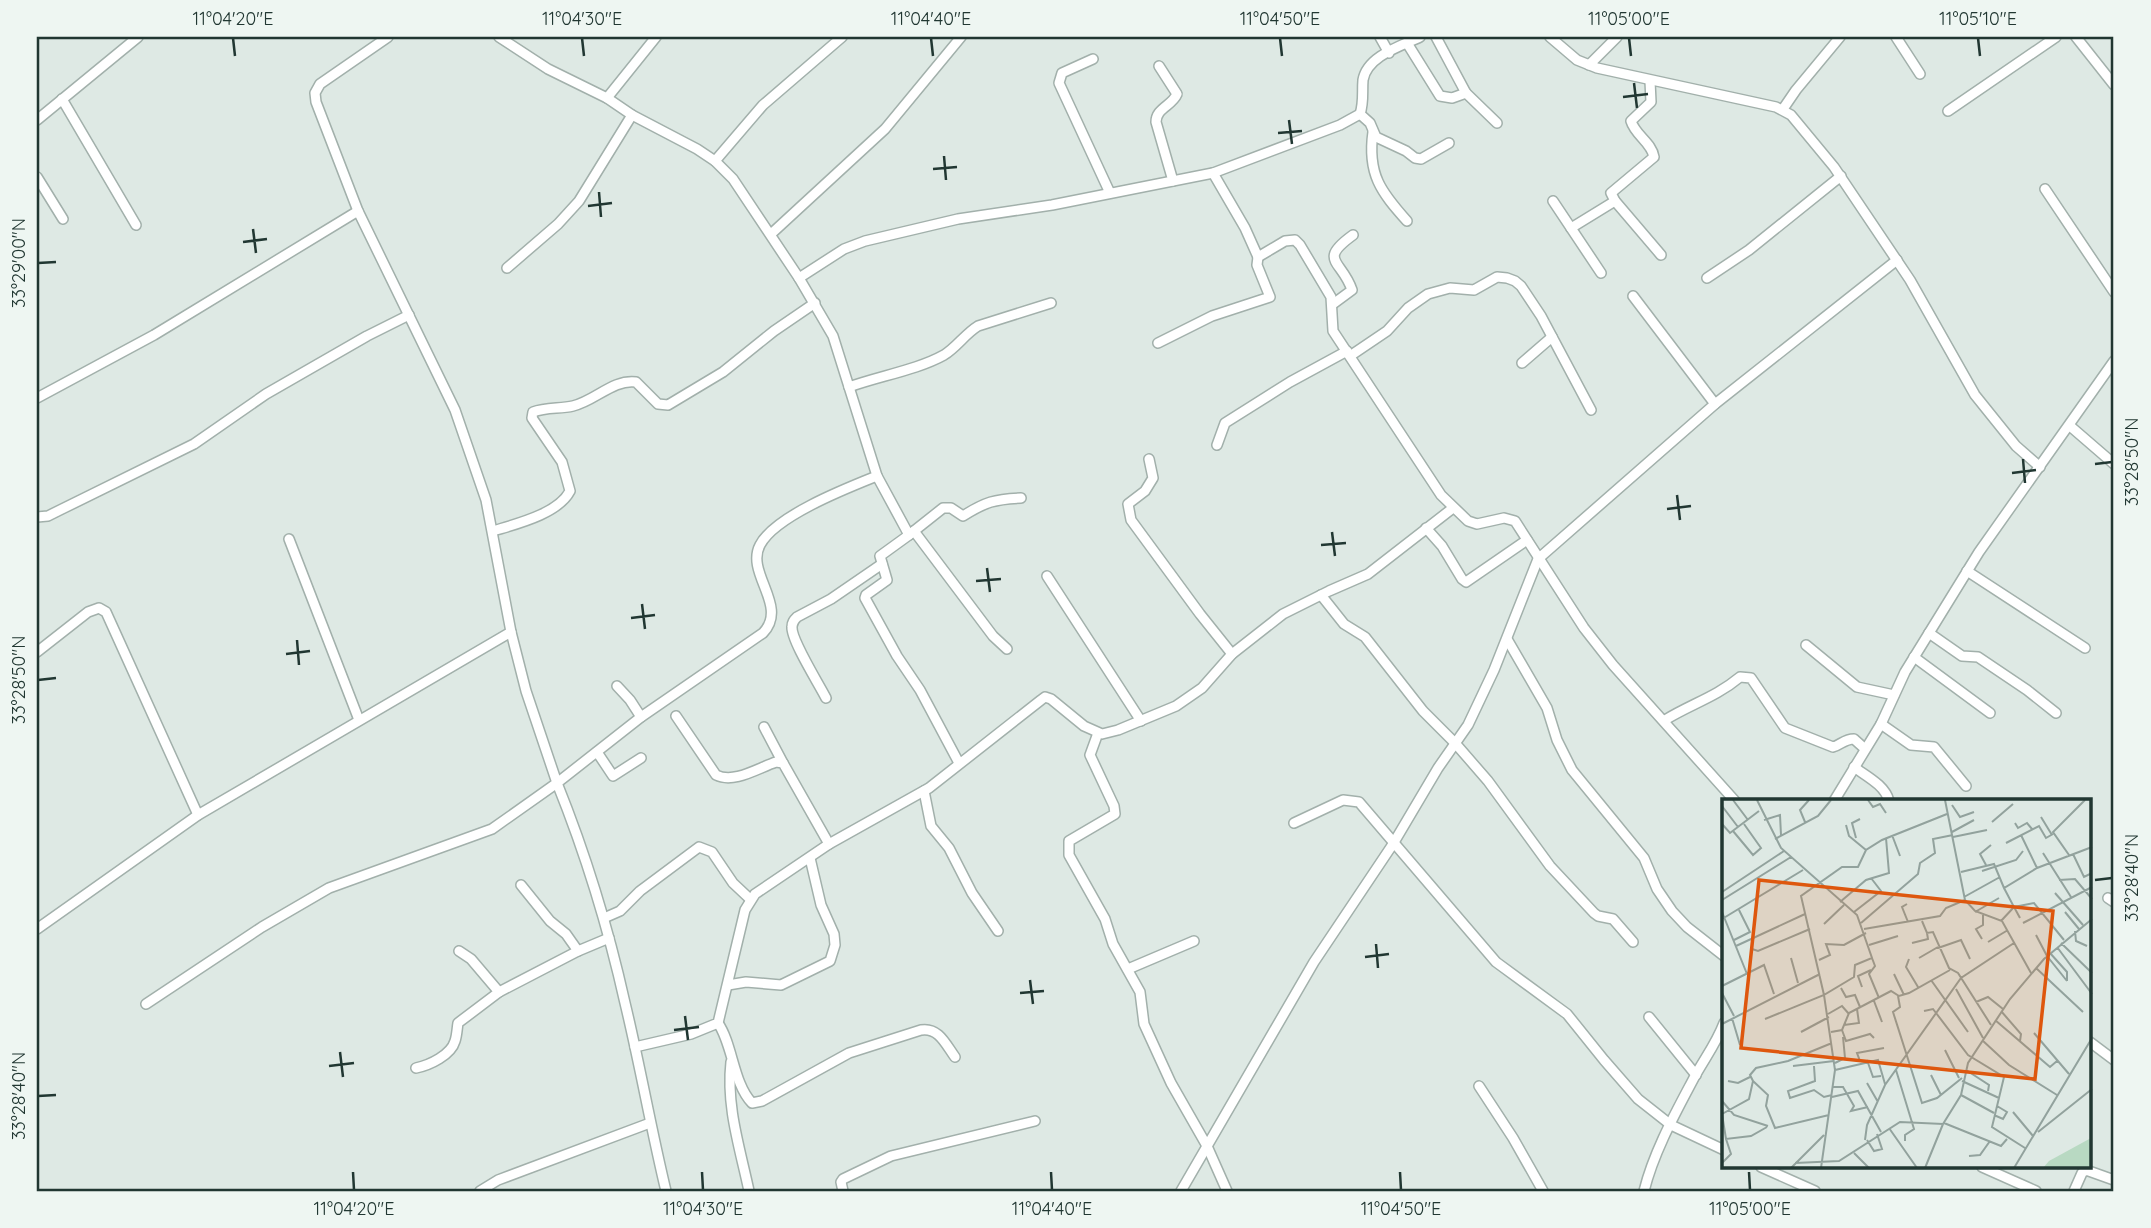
<svg xmlns="http://www.w3.org/2000/svg" width="2151" height="1228" font-family="Quicksand,sans-serif">
	<style>
		.lines { fill: none; stroke-linecap: round; stroke-linejoin: round }
		.street-casing { stroke: #a2b0ab; stroke-width: 12 }
		.street { stroke: #fff; stroke-width: 9 }
		.ticks { fill: none; stroke: #213732; stroke-width: 2.5 }
		.inset-road { fill: none; stroke: #92a29d; stroke-width: 2 }
		.view { fill: #de570e; fill-opacity: 0.15; stroke: #de570e; stroke-width: 3.5 }
		.inset-edge { fill: none; stroke: #213732; stroke-width: 3.5 }
		.neatline { fill: none; stroke: #213732; stroke-width: 2.5 }
		.ticks-label { font-size: 18px; text-anchor: middle; fill: #213732 }
	</style>
	<rect width="100%" height="100%" fill="#dee9e4"/>
	<g class="lines">
		<g class="street-casing">
			<g id="street">
				<path d="M499 37 548 69 607 98 632 115 697 149 715 161 733 179 799 278 833 336 877 476C847 488 775 516 760 545 745 573 789 606 763 633L641 717 557 783C586 855 608 927 625 1003 640 1065 651 1129 666 1191"/>
				<polyline points="1380,37 1389,53"/>
				<polyline points="1436,37 1466,93"/>
				<polyline points="1550,37 1577,60 1597,68 1776,107 1791,115 1834,167 1910,280 1975,395 2016,446 2040,467"/>
				<polyline points="1896,37 1920,74"/>
				<polyline points="2076,37 2114,85"/>
				<polyline points="1407,43 1440,96 1452,98 1466,93 1497,123"/>
				<polyline points="1093,59 1062,73 1059,83 1110,193"/>
				<polyline points="1589,65 1617,37"/>
				<path d="M1159 66 1177 94C1172 106 1156 108 1156 122L1173 181"/>
				<path d="M1650 81 1651 102 1631 121C1635 135 1652 143 1654 157L1611 193 1615 201 1661 255"/>
				<polyline points="607,98 656,37"/>
				<polyline points="62,99 136,225"/>
				<polyline points="1783,109 1796,90 1840,37"/>
				<polyline points="1948,111 2056,37"/>
				<polyline points="1360,114 1370,123 1376,137 1406,151 1415,158 1421,159 1449,143"/>
				<polyline points="37,120 138,37"/>
				<path d="M1373 132C1367 174 1381 192 1407 221"/>
				<polyline points="715,161 763,105 842,37"/>
				<polyline points="1213,173 1245,228 1258,257 1285,241 1295,240 1300,245 1331,297 1333,331 1441,495 1468,521 1477,524 1504,518 1515,521 1584,628 1613,665 1735,801"/>
				<polyline points="37,177 63,219"/>
				<polyline points="2045,189 2114,292"/>
				<polyline points="1553,201 1601,273"/>
				<polyline points="1571,228 1615,201"/>
				<polyline points="771,234 885,129 961,37"/>
				<polyline points="507,268 558,224 579,201 632,115"/>
				<path d="M799 278 844 249 865 241 958 219 1052 205 1213 173 1340 125 1360 114C1364 102 1362 92 1363 80 1367 56 1401 46 1420 37"/>
				<polyline points="1707,278 1749,250 1841,176"/>
				<polyline points="1633,296 1715,404"/>
				<path d="M1333 304 1352 290C1342 260 1317 261 1353 235"/>
				<polyline points="1158,343 1212,316 1270,297 1257,265 1258,257"/>
				<polyline points="1350,356 1387,331 1408,308 1428,294 1450,288 1474,290 1497,277 1507,278 1515,281 1521,286 1541,316 1591,410"/>
				<polyline points="1522,363 1552,337"/>
				<path d="M849 387C879 376 917 370 944 355 957 347 965 334 978 326L1051 303"/>
				<polyline points="37,398 154,335 358,211"/>
				<polyline points="2070,426 2114,464"/>
				<polyline points="1217,445 1225,423 1290,382 1347,351"/>
				<polyline points="1149,459 1153,478 1145,491 1128,504 1131,520 1200,614 1232,654"/>
				<polyline points="877,476 909,535 880,556 887,580 866,595 865,598 897,656 920,690 959,763"/>
				<polyline points="37,517 48,516 62,509 194,444 266,394 367,336 409,315"/>
				<polyline points="1426,528 1442,546 1462,579 1466,582 1527,540"/>
				<path d="M493 531C516 524 558 514 570 491L562 462 532 418 533 412C546 407 560 409 573 406 595 401 613 379 636 382L658 404 668 405 723 372 774 331 815 303"/>
				<path d="M914 531 943 508H951L963 516C985 502 995 499 1021 498"/>
				<polyline points="909,535 914,531 993,636 1007,649"/>
				<polyline points="289,539 359,720"/>
				<polyline points="1967,571 2085,648"/>
				<polyline points="1047,576 1141,721"/>
				<polyline points="1321,595 1344,624 1365,637 1423,711 1455,743 1488,781 1550,866 1594,913 1598,916 1613,919 1633,942"/>
				<polyline points="1929,633 1962,656 1978,657 2027,690 2056,713"/>
				<polyline points="1507,639 1547,708 1557,740 1572,770 1644,858 1657,889 1672,911 1687,927 1724,956"/>
				<polyline points="1806,645 1857,687 1894,695"/>
				<polyline points="37,652 88,612 99,608 106,612 198,815"/>
				<polyline points="1914,657 1990,713"/>
				<polyline points="617,686 630,700 641,717"/>
				<path d="M826 698C819 684 791 640 792 627 792 622 794 620 797 617L831 599 882 564"/>
				<path d="M676 716 716 775C734 784 758 768 776 762L783 763 829 844"/>
				<path d="M1665 720C1691 704 1716 697 1740 677L1751 678 1785 728 1833 747C1841 745 1844 739 1854 739L1864 748"/>
				<polyline points="1881,724 1911,745 1934,747 1966,786"/>
				<polyline points="764,727 783,763"/>
				<polyline points="1098,733 1090,755 1114,806 1115,814 1069,841 1069,855 1105,919 1113,944 1140,992 1144,1024 1171,1083 1207,1146 1227,1191"/>
				<polyline points="597,752 613,776 641,758"/>
				<path d="M1854 767C1866 776 1885 785 1889 801"/>
				<polyline points="924,791 931,826 949,848 972,893 998,931"/>
				<polyline points="1834,801 1881,724 1905,672 1979,552 2114,361"/>
				<polyline points="1294,823 1343,800 1359,802 1496,962 1567,1014 1604,1060 1638,1099 1671,1125 1724,1150"/>
				<polyline points="521,885 550,921 566,934 578,951"/>
				<polyline points="2108,898 2114,902"/>
				<polyline points="604,918 620,911 640,891 699,847 712,852 733,883 750,899"/>
				<polyline points="37,929 198,815 511,632"/>
				<polyline points="459,951 471,959 499,992"/>
				<polyline points="1128,969 1194,941"/>
				<polyline points="728,985 746,982 781,985 830,961 835,945 834,934 821,905 810,858"/>
				<polyline points="146,1004 262,927 329,888 492,829 557,783 526,691 511,632 486,500 455,410 358,211 316,102 315,93 320,84 388,37"/>
				<polyline points="1649,1017 1696,1075"/>
				<path d="M718 1023C733 1045 733 1083 752 1103L762 1101 849 1053 921 1030C939 1027 946 1045 955 1057"/>
				<polyline points="2090,1042 2114,1060"/>
				<polyline points="635,1047 691,1034 718,1023 745,910 755,894 829,844 929,788 1041,700 1045,697 1051,699 1084,726 1102,734 1118,730 1176,706 1202,688 1232,654 1283,614 1329,591 1368,574 1453,508"/>
				<path d="M731 1062C726 1107 740 1148 749 1191"/>
				<path d="M416 1068C430 1065 451 1055 455 1041 457 1035 457 1029 458 1023L499 992 578 951 609 938"/>
				<polyline points="1479,1086 1513,1138 1543,1191"/>
				<polyline points="1761,1167 1815,1191"/>
				<polyline points="1982,1167 2036,1191"/>
				<polyline points="480,1191 498,1180 650,1123"/>
				<polyline points="843,1191 841,1182 843,1179 891,1156 1035,1121"/>
				<polyline points="1181,1191 1314,962 1393,844 1438,768 1468,725 1494,670 1538,559 1715,404 1897,260"/>
				<path d="M1644 1191C1654 1151 1676 1112 1695 1076 1705 1058 1717 1042 1724 1023"/>
				<polyline points="2074,1191 2082,1173 2086,1170 2114,1180"/>
			</g>
		</g>
		<use href="#street" class="street"/>
	</g>
	<path class="ticks" d="M233 38 235 56M582 38 584 56M931 38 933 56M1280 38 1282 56M1629 38 1631 56M1978 38 1980 56M1634 83 1637 108M1623 97 1648 94M1289 120 1292 144M1278 133 1302 131M944 156 946 180M933 169 957 167M599 192 601 217M588 206 612 203M253 229 256 253M243 242 267 239M38 263 56 262M2023 459 2025 483M2095 464 2112 462M2012 473 2036 470M1677 495 1680 520M1667 509 1691 506M1332 532 1335 556M1321 545 1346 543M987 568 990 592M976 581 1001 579M642 604 645 629M631 618 655 615M297 640 299 665M286 654 310 651M38 680 56 678M2095 880 2112 878M1376 944 1378 968M1365 957 1389 954M1030 980 1033 1004M1020 993 1044 991M685 1016 688 1040M674 1030 699 1027M340 1052 343 1077M329 1066 354 1063M38 1096 56 1095M353 1172 354 1190M702 1172 703 1190M1051 1172 1052 1190M1400 1172 1401 1190M1749 1172 1750 1190"/>
	<g transform="translate(1722 799)">
		<rect width="369" height="369" fill="#dee9e4"/>
		<path d="M369 339V369H321L327 362Z" fill="#b8d9c2"/>
		<path class="inset-road" d="M11 1 26 21M35 1 59 49 135 116 150 159 133 166 132 178 102 196 113 271 99 369M146 1 151 8 158 5 164 14M223 1 243 101 253 112 280 122 309 174M230 6 238 18 252 13M0 7 16 28M319 18 330 36M42 21 58 16 59 36M83 23 78 11 87 1M270 23 291 5M293 24 296 29 305 24 310 30M0 25 8 34 37 12M124 26 127 37 144 51M11 32 31 56 39 49 22 25M230 33 252 21M170 36 178 57M299 36 315 69M231 38 265 31M134 39 130 24 138 20M53 40 96 17 109 1M284 44 317 27 324 39 331 35M321 54 349 98M351 55 362 78 368 75M347 56 331 33 363 1M264 66 258 55 269 46M260 72 294 61 301 52M239 73 272 65 282 89 315 69 370 48M337 81 353 80 370 100M0 93 62 52M333 94 361 126M242 98 278 78M0 101 69 58M118 103 144 81 167 74 164 39M185 105 180 108 186 123M0 113 25 175M132 113 159 92 149 79M253 113 277 99M343 113 357 130M298 119 292 108 312 104 342 141M0 120 81 71M200 122 205 134 211 133 227 169 236 174 269 226M279 122 292 108 282 89M139 124 196 75 198 64 213 54 211 40 231 36M301 124 370 88M102 125 122 106M142 130 218 117 224 109 243 101M353 132 354 142 365 147M314 136 325 157M260 140 254 130 261 126V116M12 141 28 133 17 111M266 143 286 131M190 144 206 140 205 134M339 144 370 174M147 146 176 137M14 147 83 115M335 148 370 195M216 149 239 141 248 160M30 150 36 152 88 130M328 154 345 173V182M325 157 345 182M69 159 76 184M150 159 153 167 147 175 157 199M197 159 216 148M187 160 184 168 196 188M97 161 108 156 104 145 122 146 144 134M314 169 361 213M172 175 182 196M209 181 246 233M0 187 42 166 52 195M140 188 136 177 149 171M119 189 124 198 133 196 138 208M234 190 261 239M0 194 12 217M176 197 178 208 171 213 200 304 215 299 240 279M152 202 160 223M254 203 266 198 281 210M202 212 211 210 246 256 282 278 270 328 303 349M279 212 299 235 298 242M106 215 120 207 127 215M10 219 18 246M43 220 102 196 79 97 120 68H136L144 51 160 41 225 15M273 221 328 268 335 262M0 225 98 175M122 226 137 224 135 210M120 231 124 242 148 235 152 239M79 233 107 218M109 233 120 231 127 214 169 192 177 197 187 194 228 171M312 234 347 275M260 241 287 266 335 296M223 251 237 279M145 261 151 278 159 277M138 262 135 254 162 249M113 264 123 259 121 238M71 267 112 262M92 267 93 282 66 292 68 299 92 291 102 298 110 296M113 271 156 261 163 285M174 271 192 330 183 336V342M244 271 267 286 266 292M209 276 219 296M6 282 16 284 28 278M31 282 46 296 44 307 53 329 107 316M240 282 277 299M145 284 156 303M111 288H121L132 307 129 312 146 308M239 296 272 314M110 298 136 292 159 333M0 302 12 316 46 327M291 313 311 337M0 315 27 300 31 282 28 276 34 269 66 262 110 244M0 315 4 340 29 337 45 328M272 316 281 320 285 313 275 307M222 324 279 347 285 340M167 329 195 369M316 333 370 290M143 341 145 326 163 286 239 179 292 144M145 341 152 352 160 350 155 335M132 354 147 369M247 357 258 356 268 342M0 364 9 355 4 340M73 364 117 362 178 323 221 325 239 296 246 264 288 200 322 160 370 120M69 369 102 336M203 369 221 325M292 369 370 239"/>
		<path class="view" d="M37 81 331 112 313 280 19 249Z"/>
		<rect width="369" height="369" class="inset-edge"/>
	</g>
	<rect width="2151" height="1228" fill="none" stroke="#eef6f2" stroke-width="77"/>
	<rect x="38" y="38" width="2074" height="1152" class="neatline"/>
	<g class="ticks-label">
		<text x="233" y="25">11°04'20"E</text>
		<text x="582" y="25">11°04'30"E</text>
		<text x="931" y="25">11°04'40"E</text>
		<text x="1280" y="25">11°04'50"E</text>
		<text x="1629" y="25">11°05'00"E</text>
		<text x="1978" y="25">11°05'10"E</text>
		<text transform="translate(19 263) rotate(-90)" y="6">33°29'00"N</text>
		<text transform="translate(2132 462) rotate(-90)" y="6">33°28'50"N</text>
		<text transform="translate(19 680) rotate(-90)" y="6">33°28'50"N</text>
		<text transform="translate(2132 878) rotate(-90)" y="6">33°28'40"N</text>
		<text transform="translate(19 1096) rotate(-90)" y="6">33°28'40"N</text>
		<text x="354" y="1215">11°04'20"E</text>
		<text x="703" y="1215">11°04'30"E</text>
		<text x="1052" y="1215">11°04'40"E</text>
		<text x="1401" y="1215">11°04'50"E</text>
		<text x="1750" y="1215">11°05'00"E</text>
	</g>
</svg>
